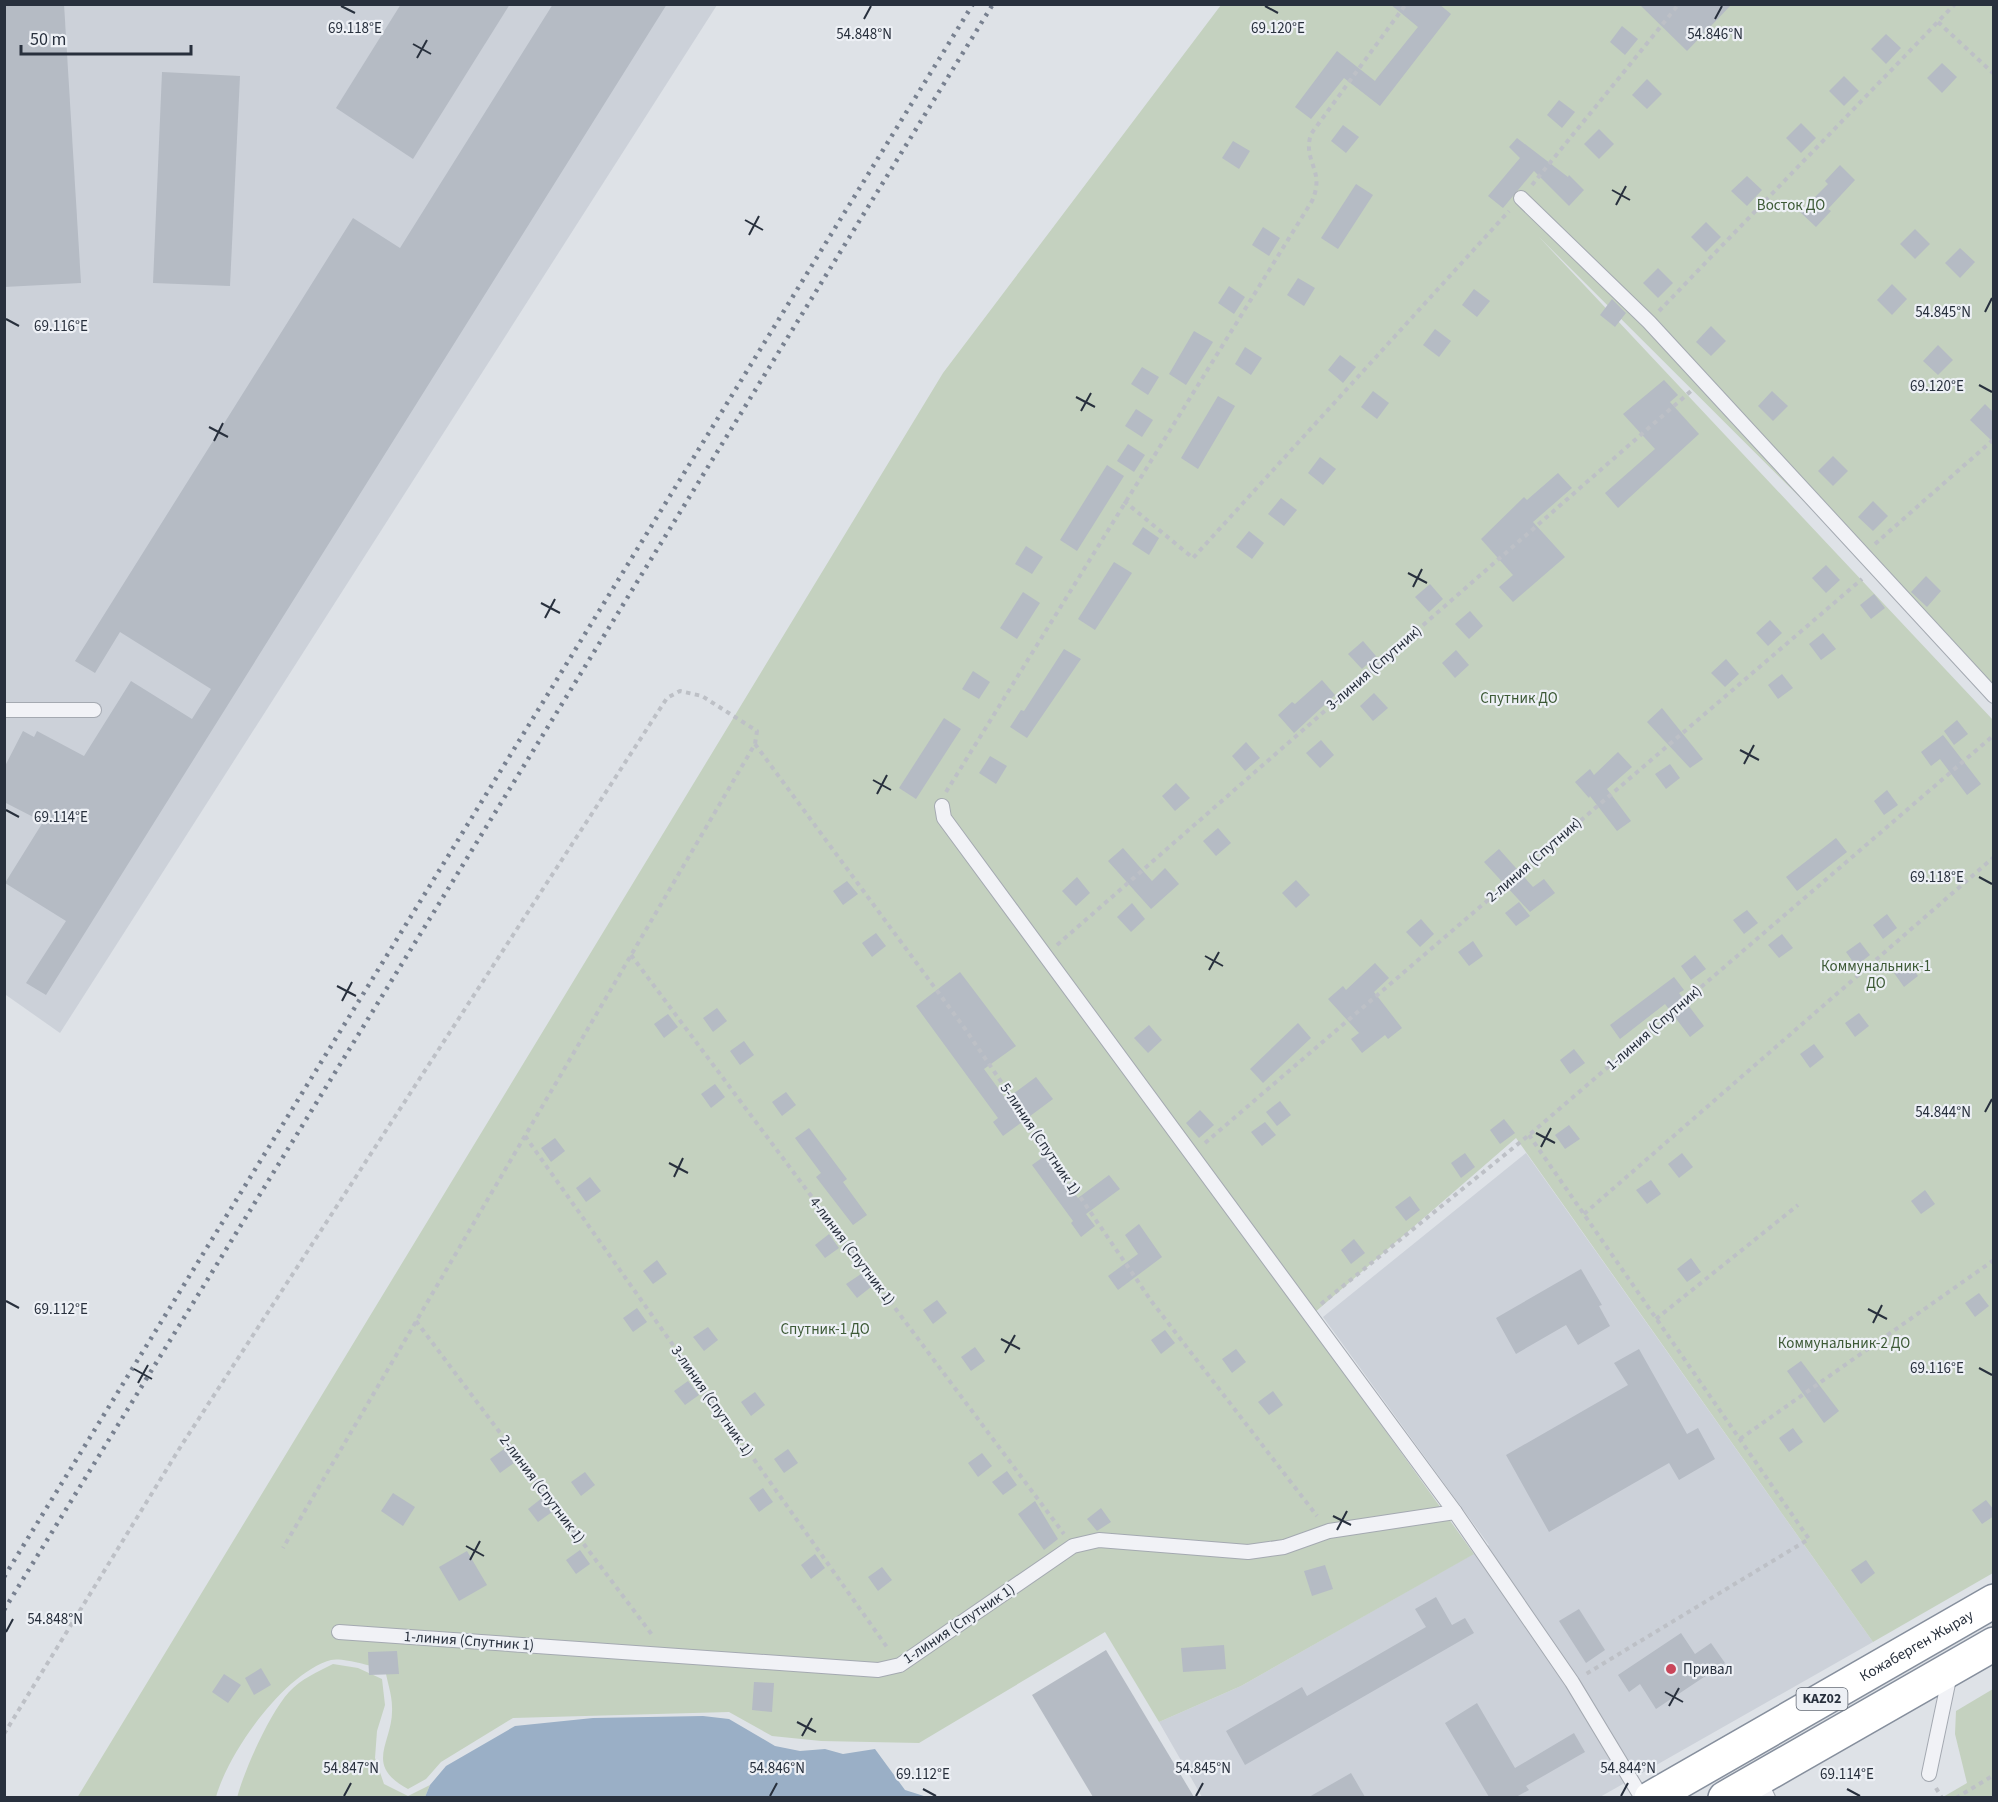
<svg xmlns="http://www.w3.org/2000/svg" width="1998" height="1802" font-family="'Source Sans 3',sans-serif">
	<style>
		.built { fill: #ccd1d9 }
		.green { fill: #c4d1bf }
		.water { fill: #9aafc6 }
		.building { fill: #b5bbc4 }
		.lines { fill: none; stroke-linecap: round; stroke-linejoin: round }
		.service-casing { stroke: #a4a9b1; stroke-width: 16 }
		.trunk-casing { stroke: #868f9d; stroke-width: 36 }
		.path { stroke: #bdc0c6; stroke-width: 4; stroke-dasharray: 4.5 4.5; stroke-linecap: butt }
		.service { stroke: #f1f2f6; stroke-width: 14 }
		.trunk { stroke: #fff; stroke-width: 33 }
		.rail { stroke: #788190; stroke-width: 4.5; stroke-dasharray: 3 6; stroke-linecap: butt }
		.ticks { fill: none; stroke: #28303d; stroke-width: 2 }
		.poi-dot { fill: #ca465a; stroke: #edf0f5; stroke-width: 2 }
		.labels { text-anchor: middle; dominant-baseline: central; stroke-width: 4.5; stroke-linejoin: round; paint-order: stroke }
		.shield { fill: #edf0f5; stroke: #636a74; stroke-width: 1.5 }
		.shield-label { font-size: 14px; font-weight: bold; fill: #28303d }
		.park-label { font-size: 15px; fill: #3c5935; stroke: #edf0f5 }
		.street-label { font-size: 15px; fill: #28303d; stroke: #edf0f5 }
		.poi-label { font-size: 15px; fill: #28303d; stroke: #edf0f5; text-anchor: start }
		.ticks-label { font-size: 15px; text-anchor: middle; fill: #28303d; stroke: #edf0f5; stroke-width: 4.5; stroke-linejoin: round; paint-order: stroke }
	</style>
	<rect width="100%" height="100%" fill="#dee2e7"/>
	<g class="built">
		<polygon points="4,5 717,5 60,1033 6,995 5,982"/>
		<polygon points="1526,1153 1873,1642 1600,1797 1202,1797 1159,1722 1241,1686 1489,1545 1323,1317"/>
	</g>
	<g class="green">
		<path d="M1221 5H1993V690L1539 237 1993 720V1573L1873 1642 1516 1138 1306 1320 1474 1554 1241 1686 1159 1722 1105 1632 919 1743 821 1741 772 1736 729 1712 513 1718 441 1762 426 1779 408 1789C362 1764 394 1743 392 1707 392 1695 387 1681 385 1669 373 1667 342 1657 331 1660 284 1673 228 1753 216 1797L77 1798 943 373Z"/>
		<path d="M333 1664 358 1668 382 1679 385 1705 377 1731 375 1758 384 1784 408 1796 430 1785 425 1797 237 1798C244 1770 270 1713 289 1692 301 1679 317 1672 333 1664Z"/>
		<polygon points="1993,1689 1993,1797 1943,1797 1967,1783 1955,1734 1956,1711"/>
	</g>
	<polygon class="water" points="703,1716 729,1719 775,1746 800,1751 825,1749 843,1754 875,1749 905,1790 927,1797 425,1797 430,1785 446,1766 515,1726 593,1718"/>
	<g class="building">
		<polygon points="4,4 64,4 81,283 4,287"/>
		<polygon points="401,4 510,4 413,159 336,108"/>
		<polygon points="553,4 667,4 46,995 26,983 66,921 5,883 43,822 4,802 4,768 23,731 34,737 37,731 84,756 131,681 192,719 211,689 120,632 95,673 75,661 353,218 400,248"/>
		<polygon points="1390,4 1439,4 1451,14 1380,106 1344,78 1311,119 1295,107 1337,51 1375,81 1377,78 1418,27"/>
		<polygon points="1639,4 1732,4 1687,51"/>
		<polygon points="1622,26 1638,39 1625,55 1610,42"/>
		<polygon points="1886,34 1901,48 1886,64 1871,49"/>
		<polygon points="1942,63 1957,77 1942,93 1927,78"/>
		<polygon points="162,72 240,76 230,286 153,283"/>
		<polygon points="1844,76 1859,91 1844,106 1829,91"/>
		<polygon points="1647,79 1662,94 1647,109 1632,95"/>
		<polygon points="1559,100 1575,112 1562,128 1547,115"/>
		<polygon points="1801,123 1816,138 1801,153 1786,138"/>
		<polygon points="1343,125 1359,137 1346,153 1331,141"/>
		<polygon points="1599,129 1614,144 1599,159 1584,144"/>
		<polygon points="1517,138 1568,177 1569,175 1584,190 1569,206 1534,171 1503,208 1488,196 1520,158 1509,147"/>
		<polygon points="1233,141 1250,151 1239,169 1222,158"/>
		<polygon points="1840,165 1855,180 1828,209 1831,211 1816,227 1800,212 1828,184 1825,181"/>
		<polygon points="1747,176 1762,190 1747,206 1731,191"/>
		<polygon points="1356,184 1373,195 1338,249 1321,238"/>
		<polygon points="1706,222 1721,237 1706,252 1691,237"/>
		<polygon points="1263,227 1280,238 1269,256 1252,245"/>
		<polygon points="1915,229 1930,244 1915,259 1900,244"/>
		<polygon points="1960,248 1975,262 1960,278 1945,263"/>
		<polygon points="1658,268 1673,283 1658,298 1643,283"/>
		<polygon points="1298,278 1315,288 1304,306 1287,295"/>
		<polygon points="1892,284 1907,299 1892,315 1877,300"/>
		<polygon points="1229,286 1245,297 1234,314 1218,303"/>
		<polygon points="1474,289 1490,301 1477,317 1462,305"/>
		<polygon points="1612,299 1626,313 1615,327 1600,315"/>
		<polygon points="1711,326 1726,341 1711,356 1696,342"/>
		<polygon points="1435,329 1451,341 1439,357 1423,345"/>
		<polygon points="1194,331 1213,342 1186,385 1169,374"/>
		<polygon points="1938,345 1953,360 1938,375 1923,361"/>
		<polygon points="1245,347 1262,358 1251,375 1235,364"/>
		<polygon points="1340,355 1356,367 1343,383 1328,370"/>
		<polygon points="1142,367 1159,377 1148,395 1131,384"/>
		<polygon points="1664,380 1678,395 1670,402 1699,434 1618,508 1605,493 1655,449 1623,414"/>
		<polygon points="1373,391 1389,403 1377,419 1361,407"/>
		<polygon points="1772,391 1788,406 1773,421 1758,406"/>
		<polygon points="1218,396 1235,406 1198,469 1181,458"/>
		<polygon points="1985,404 1994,413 1994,443 1970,420"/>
		<polygon points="1136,409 1153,420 1142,437 1125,426"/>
		<polygon points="1128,444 1145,455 1134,472 1117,461"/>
		<polygon points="1833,456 1848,471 1833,486 1818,471"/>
		<polygon points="1320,457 1336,469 1323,485 1308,473"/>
		<polygon points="1107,465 1124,476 1077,551 1060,540"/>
		<polygon points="1558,473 1572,488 1533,522 1565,557 1513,602 1499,587 1513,575 1481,539 1524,497 1527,500"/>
		<polygon points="1281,498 1297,510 1284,526 1268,514"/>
		<polygon points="1873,501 1888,516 1873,531 1858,517"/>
		<polygon points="1143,527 1159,538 1149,555 1132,544"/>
		<polygon points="1249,531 1264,543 1252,559 1236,547"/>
		<polygon points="1026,546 1043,557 1032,574 1015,564"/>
		<polygon points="1114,562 1132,573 1095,630 1078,619"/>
		<polygon points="1826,565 1840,580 1826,593 1812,578"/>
		<polygon points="1926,576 1941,591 1927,607 1911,592"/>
		<polygon points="1430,584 1443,599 1429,612 1415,597"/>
		<polygon points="1023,592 1040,603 1017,639 1000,628"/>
		<polygon points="1874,594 1885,608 1871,619 1860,605"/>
		<polygon points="1470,611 1483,626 1469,639 1455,624"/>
		<polygon points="1770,620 1782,633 1768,646 1756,633"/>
		<polygon points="1823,633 1836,649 1821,660 1809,644"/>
		<polygon points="1363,641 1376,656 1362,669 1348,654"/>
		<polygon points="1064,649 1081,659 1027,738 1010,727 1021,710 1024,711"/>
		<polygon points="1456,650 1469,665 1455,678 1442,663"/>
		<polygon points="1726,659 1739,674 1725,687 1711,673"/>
		<polygon points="973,671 990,682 979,699 962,689"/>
		<polygon points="1782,674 1793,688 1778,699 1768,685"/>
		<polygon points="1322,680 1335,695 1294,733 1278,715 1292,702 1295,704"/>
		<polygon points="1374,693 1388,708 1373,721 1360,706"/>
		<polygon points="1662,708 1703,759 1690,768 1647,722"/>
		<polygon points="944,718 961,729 916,799 899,788"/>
		<polygon points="1957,720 1968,734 1954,745 1944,731"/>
		<polygon points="1943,735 1981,784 1967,795 1940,759 1931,766 1921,752"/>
		<polygon points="1321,740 1334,755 1320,768 1306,753"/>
		<polygon points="1246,742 1260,758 1245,771 1232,756"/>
		<polygon points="1618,752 1632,767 1607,789 1631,821 1617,831 1590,796 1589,798 1575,782 1590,769 1594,775"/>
		<polygon points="990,756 1007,766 996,784 979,773"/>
		<polygon points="1670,764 1680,778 1666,789 1655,774"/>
		<polygon points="1176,783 1190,798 1175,811 1162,796"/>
		<polygon points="1887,790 1898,805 1884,815 1874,801"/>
		<polygon points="1218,828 1231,843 1216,856 1203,841"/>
		<polygon points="1836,838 1847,852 1797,891 1786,877"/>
		<polygon points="1123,848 1152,881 1165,868 1179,884 1151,909 1108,861"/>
		<polygon points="1499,849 1533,887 1544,879 1555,893 1530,912 1484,862"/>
		<polygon points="1077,877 1090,893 1076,906 1062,891"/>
		<polygon points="1296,880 1310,895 1296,908 1282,893"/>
		<polygon points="847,881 858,894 843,905 833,891"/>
		<polygon points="1519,902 1530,916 1516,926 1505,913"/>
		<polygon points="1132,903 1145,919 1131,932 1117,917"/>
		<polygon points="1747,910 1758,923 1744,934 1733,920"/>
		<polygon points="1887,914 1897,928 1883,939 1873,925"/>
		<polygon points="1421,919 1434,934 1420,947 1406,932"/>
		<polygon points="876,933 886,946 872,957 862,943"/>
		<polygon points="1782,934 1793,948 1779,958 1768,945"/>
		<polygon points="1473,941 1483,956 1469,966 1458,952"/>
		<polygon points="1860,942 1870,955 1856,966 1846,952"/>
		<polygon points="1695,955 1706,969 1691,980 1681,966"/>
		<polygon points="1908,962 1918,976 1904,987 1894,973"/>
		<polygon points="1375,963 1389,978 1374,992 1402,1028 1388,1039 1385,1035 1362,1053 1351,1039 1359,1033 1328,999 1343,986 1346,990"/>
		<polygon points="960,972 1016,1046 984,1069 1006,1099 1036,1077 1053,1099 1003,1136 993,1122 998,1118 916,1006"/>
		<polygon points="1674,977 1684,990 1679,993 1704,1026 1690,1037 1665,1004 1620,1039 1610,1025"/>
		<polygon points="717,1008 727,1021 713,1032 703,1018"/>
		<polygon points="1859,1013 1869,1026 1855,1037 1845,1023"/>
		<polygon points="668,1014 678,1027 664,1038 654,1024"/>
		<polygon points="1298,1023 1311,1038 1263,1083 1250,1069"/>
		<polygon points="1149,1025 1162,1040 1148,1053 1134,1038"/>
		<polygon points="744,1041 754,1055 740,1065 730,1051"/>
		<polygon points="1814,1044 1824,1057 1810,1068 1800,1054"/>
		<polygon points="1574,1049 1585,1063 1570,1074 1560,1060"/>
		<polygon points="715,1084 725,1097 711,1108 701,1094"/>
		<polygon points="786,1092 796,1105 782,1116 772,1102"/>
		<polygon points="1280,1101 1291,1115 1277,1126 1266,1112"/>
		<polygon points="1200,1110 1214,1125 1199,1138 1186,1123"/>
		<polygon points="1504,1119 1515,1133 1500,1144 1490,1130"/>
		<polygon points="1265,1122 1276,1135 1262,1146 1251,1132"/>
		<polygon points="1569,1125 1580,1139 1565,1149 1555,1135"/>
		<polygon points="809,1128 847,1179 843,1182 867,1215 853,1225 816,1177 821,1173 795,1138"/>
		<polygon points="555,1138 565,1151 551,1162 541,1148"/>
		<polygon points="1465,1153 1475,1167 1461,1178 1451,1163"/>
		<polygon points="1682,1153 1693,1167 1679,1178 1668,1164"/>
		<polygon points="1046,1155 1078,1198 1109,1175 1120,1189 1086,1214 1095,1226 1081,1237 1071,1223 1073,1221 1032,1165"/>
		<polygon points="590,1177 601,1191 586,1202 576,1188"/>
		<polygon points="1651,1180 1661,1194 1647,1204 1636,1190"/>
		<polygon points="1925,1190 1935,1204 1921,1214 1911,1201"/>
		<polygon points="1410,1196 1420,1210 1406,1221 1395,1207"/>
		<polygon points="1139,1224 1162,1257 1118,1290 1108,1276 1138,1254 1125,1235"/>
		<polygon points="829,1234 839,1248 825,1258 815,1245"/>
		<polygon points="1354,1239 1365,1253 1351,1264 1341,1250"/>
		<polygon points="1691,1258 1701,1272 1687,1282 1677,1269"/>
		<polygon points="657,1260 667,1274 653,1284 643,1271"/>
		<polygon points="1581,1269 1602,1305 1599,1306 1610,1326 1578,1345 1566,1325 1516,1354 1496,1318"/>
		<polygon points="861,1274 871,1287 857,1298 846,1284"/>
		<polygon points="1979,1293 1989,1306 1975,1317 1965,1303"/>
		<polygon points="937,1300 947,1313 933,1324 923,1310"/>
		<polygon points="637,1308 647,1322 633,1332 623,1318"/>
		<polygon points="708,1327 718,1340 704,1351 693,1337"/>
		<polygon points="1165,1330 1175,1343 1161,1354 1151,1340"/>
		<polygon points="975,1347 985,1361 971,1371 961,1357"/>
		<polygon points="1236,1349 1246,1362 1232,1373 1222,1359"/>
		<polygon points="1639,1349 1687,1434 1698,1428 1715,1459 1679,1480 1669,1463 1549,1532 1506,1455 1628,1385 1614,1363"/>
		<polygon points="1801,1361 1839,1411 1824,1423 1787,1371"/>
		<polygon points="688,1381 699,1395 685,1405 674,1391"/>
		<polygon points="1273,1391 1283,1405 1269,1415 1258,1402"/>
		<polygon points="755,1392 765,1405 751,1416 741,1402"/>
		<polygon points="1793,1428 1803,1442 1789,1452 1779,1438"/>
		<polygon points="504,1449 514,1463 500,1473 490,1459"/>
		<polygon points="788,1449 798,1463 784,1473 774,1459"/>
		<polygon points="982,1453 992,1466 978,1477 968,1463"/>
		<polygon points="1007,1471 1017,1485 1003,1495 992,1482"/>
		<polygon points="585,1472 595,1485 581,1496 571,1482"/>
		<polygon points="763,1488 773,1502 759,1512 749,1498"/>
		<polygon points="393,1493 415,1507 403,1526 381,1511"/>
		<polygon points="542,1498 552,1512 538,1522 528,1509"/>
		<polygon points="1986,1500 1994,1510 1994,1516 1982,1524 1972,1510"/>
		<polygon points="1035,1501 1058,1539 1044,1550 1018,1514"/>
		<polygon points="1101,1508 1111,1522 1097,1531 1087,1519"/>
		<polygon points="580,1550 590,1564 576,1574 566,1560"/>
		<polygon points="467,1551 487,1585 459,1601 439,1567"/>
		<polygon points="815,1554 825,1568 811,1579 801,1565"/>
		<polygon points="1866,1560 1875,1573 1861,1584 1851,1570"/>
		<polygon points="1325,1565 1333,1589 1312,1596 1304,1571"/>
		<polygon points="882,1567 892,1580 878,1591 868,1577"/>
		<polygon points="1436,1597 1452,1625 1465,1618 1474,1633 1245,1765 1226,1731 1302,1687 1307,1696 1426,1627 1415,1609"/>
		<polygon points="1579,1609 1605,1650 1586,1663 1559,1621"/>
		<polygon points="1681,1633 1695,1654 1711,1643 1725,1663 1656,1709 1640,1684 1629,1692 1618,1675"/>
		<polygon points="1224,1645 1226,1669 1183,1672 1181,1648"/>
		<polygon points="1106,1650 1194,1797 1093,1797 1032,1695"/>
		<polygon points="397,1651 399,1674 369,1675 368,1652"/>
		<polygon points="261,1668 271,1685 254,1695 245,1678"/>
		<polygon points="224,1674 241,1685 228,1703 212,1692"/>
		<polygon points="754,1682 774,1683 772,1712 752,1710"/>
		<polygon points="1477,1703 1515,1768 1574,1733 1585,1752 1526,1786 1529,1790 1516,1797 1489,1797 1445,1723"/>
		<polygon points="1351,1773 1365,1797 1309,1797"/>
	</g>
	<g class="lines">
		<g class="service-casing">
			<g id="service">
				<polyline points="1521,198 1649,322 1994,696"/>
				<polyline points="4,710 94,710"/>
				<polyline points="942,806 944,818 1455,1512 1572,1682 1642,1798"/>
				<polyline points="339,1632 878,1670 900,1665 1073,1546 1099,1540 1248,1552 1284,1547 1329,1531 1455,1512"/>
				<polyline points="1929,1774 1950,1674"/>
				<polyline points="1759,1779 1768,1798"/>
			</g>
		</g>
		<g class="trunk-casing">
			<g id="trunk">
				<path id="s1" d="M1651 1798 1994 1601"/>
				<polyline points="1725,1798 1994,1644"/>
			</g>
		</g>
		<g class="path">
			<polyline points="1938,22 1994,74"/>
			<polyline points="1532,185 1679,4"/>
			<polyline points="1659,311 1955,4"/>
			<polyline points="1124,501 1193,558 1509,211"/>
			<polyline points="1875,544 1994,439"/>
			<polyline points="755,744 963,1026 1152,1302 1317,1516"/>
			<path d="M946 792 1312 201C1326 170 1302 162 1311 134L1406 4"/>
			<polyline points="1057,945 1691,391"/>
			<polyline points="631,955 1064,1534"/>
			<polyline points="1529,1135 1809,1539 1586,1674"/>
			<polyline points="525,1136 889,1650"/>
			<polyline points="1205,1143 1862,579"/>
			<polyline points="1584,1214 1994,857"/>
			<polyline points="1321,1304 1529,1135 1994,735"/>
			<polyline points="1656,1319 1798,1205"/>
			<polyline points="416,1321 653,1636"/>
			<polyline points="1740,1439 1994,1260"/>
			<polyline points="4,1734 181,1446 667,698 680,691 702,696 757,731 755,744 283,1548"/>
			<polyline points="1936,1788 1942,1798"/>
			<polyline points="1956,1798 1994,1775"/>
		</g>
		<use href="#service" class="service"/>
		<use href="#trunk" class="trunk"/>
		<g class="rail">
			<polyline points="4,1577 973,4"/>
			<polyline points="4,1610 993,4"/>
		</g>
	</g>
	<path class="ticks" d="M341 6 355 13M1265 6 1278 13M864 19 871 6M1715 19 1722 6M413 44 431 54M417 58 427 40M1612 190 1630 200M1616 205 1626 186M745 220 763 230M749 235 759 216M1985 312 1992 298M6 319 19 326M1979 385 1992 392M1076 397 1095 407M1081 411 1091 393M209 427 228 437M214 441 223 423M1408 573 1427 583M1413 587 1422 569M541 603 560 613M545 618 555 599M1740 750 1759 760M1744 764 1754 745M873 780 891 790M877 794 887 775M6 810 19 817M1979 877 1992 884M1205 956 1223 966M1209 970 1219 952M337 986 356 996M342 1001 352 982M1985 1112 1992 1099M1536 1133 1555 1143M1541 1147 1551 1128M669 1163 688 1173M674 1177 683 1158M6 1301 19 1308M1868 1309 1887 1319M1873 1323 1882 1305M1001 1339 1020 1349M1005 1353 1015 1335M1979 1368 1992 1375M134 1369 152 1379M138 1383 148 1365M1333 1516 1351 1525M1337 1530 1347 1511M466 1546 484 1556M470 1560 480 1541M6 1632 13 1619M1665 1692 1683 1702M1669 1706 1679 1688M797 1722 816 1732M802 1736 812 1718M923 1789 936 1796M1847 1789 1860 1796M344 1796 351 1783M770 1796 777 1783M1196 1796 1203 1783M1621 1796 1628 1783"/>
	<circle class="poi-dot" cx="1671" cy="1669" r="6"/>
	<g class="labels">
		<rect class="shield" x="1796.5" y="1688" width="51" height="22" rx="4.5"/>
		<g class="shield-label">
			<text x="1822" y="1699">KAZ02</text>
		</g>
		<g class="park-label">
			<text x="1791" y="205">Восток ДО</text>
			<text x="1519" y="698">Спутник ДО</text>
			<text x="1876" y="966">Коммунальник-1<tspan x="1876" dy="17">ДО</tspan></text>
			<text x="825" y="1329">Спутник-1 ДО</text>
			<text x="1844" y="1343">Коммунальник-2 ДО</text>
		</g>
		<g class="street-label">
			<text transform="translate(1374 668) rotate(-41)">3-линия (Спутник)</text>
			<text transform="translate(1534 860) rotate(-41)">2-линия (Спутник)</text>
			<text transform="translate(1654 1028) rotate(-41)">1-линия (Спутник)</text>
			<text transform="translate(1040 1139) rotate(56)">5-линия (Спутник 1)</text>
			<text transform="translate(852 1251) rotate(53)">4-линия (Спутник 1)</text>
			<text transform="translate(712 1401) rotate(55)">3-линия (Спутник 1)</text>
			<text transform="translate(542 1489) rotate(53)">2-линия (Спутник 1)</text>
			<text transform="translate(959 1624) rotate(-34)">1-линия (Спутник 1)</text>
			<text transform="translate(469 1641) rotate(4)">1-линия (Спутник 1)</text>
			<text stroke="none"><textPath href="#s1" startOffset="306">Кожаберген Жырау</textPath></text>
		</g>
		<g class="poi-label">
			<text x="1683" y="1669">Привал</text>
		</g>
	</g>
	<g class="ticks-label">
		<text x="355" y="33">69.118°E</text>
		<text x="1278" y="33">69.120°E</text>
		<text x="864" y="39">54.848°N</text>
		<text x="1715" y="39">54.846°N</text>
		<text x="1943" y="317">54.845°N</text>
		<text x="61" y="331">69.116°E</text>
		<text x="1937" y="391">69.120°E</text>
		<text x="61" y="822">69.114°E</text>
		<text x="1937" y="882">69.118°E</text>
		<text x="1943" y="1117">54.844°N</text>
		<text x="61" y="1314">69.112°E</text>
		<text x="1937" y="1373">69.116°E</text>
		<text x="55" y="1624">54.848°N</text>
		<text x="351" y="1773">54.847°N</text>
		<text x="777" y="1773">54.846°N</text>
		<text x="1203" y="1773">54.845°N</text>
		<text x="1628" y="1773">54.844°N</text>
		<text x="923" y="1779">69.112°E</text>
		<text x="1847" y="1779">69.114°E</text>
	</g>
	<rect width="1998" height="1802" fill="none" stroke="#28303d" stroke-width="12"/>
	<path d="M21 45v9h170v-9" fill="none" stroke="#28303d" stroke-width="3"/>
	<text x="30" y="45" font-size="18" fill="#28303d" stroke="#edf0f5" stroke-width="4.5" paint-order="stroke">50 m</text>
</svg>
